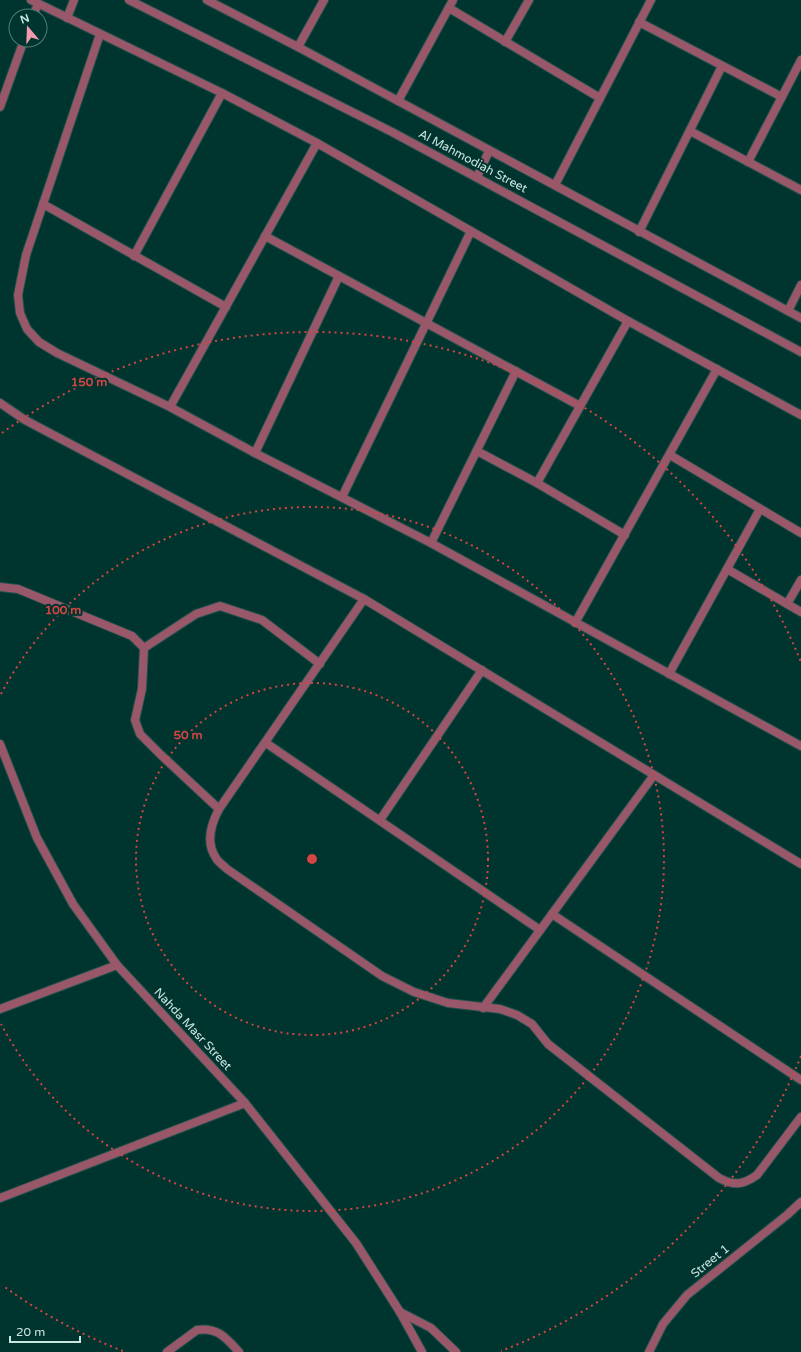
<svg xmlns="http://www.w3.org/2000/svg" width="801" height="1352" font-family="'Varela Round',sans-serif">
	<style>
		.lines { fill: none; stroke-linecap: round; stroke-linejoin: round }
		.service-casing { stroke: #20514b; stroke-width: 10 }
		.minor-casing { stroke: #20514b; stroke-width: 10 }
		.tertiary-casing { stroke: #20514b; stroke-width: 10 }
		.service { stroke: #99586a; stroke-width: 8 }
		.minor { stroke: #99586a; stroke-width: 8 }
		.tertiary { stroke: #99586a; stroke-width: 8 }
		.ring { fill: none; stroke: #d44544; stroke-width: 2; stroke-dasharray: 2 4 }
		.labels { text-anchor: middle; dominant-baseline: central; stroke-width: 4; stroke-linejoin: round; paint-order: stroke }
		.street-label { font-size: 12px; fill: #c9e7e1; stroke: #00342e }
		.centre { fill: #d44544; stroke: #00342e; stroke-width: 2 }
		.ring-label { font-size: 12px; text-anchor: middle; font-weight: bold; fill: #d44544; stroke: #00342e; stroke-width: 4; stroke-linejoin: round; paint-order: stroke }
	</style>
	<rect width="100%" height="100%" fill="#00342e"/>
	<g class="lines">
		<g class="service-casing">
			<path id="service" d="M167 1352 197 1330C218 1327 226 1338 239 1352"/>
		</g>
		<g class="minor-casing">
			<g id="minor">
				<polyline points="31,0 222,93 317,143 628,321 801,415"/>
				<polyline points="129,0 392,132 801,352"/>
				<polyline points="207,0 298,47 801,318"/>
				<polyline points="449,8 600,98"/>
				<polyline points="33,16 38,4"/>
				<polyline points="67,18 74,0"/>
				<polyline points="639,22 782,97"/>
				<polyline points="100,34 26,255 18,295 20,313 27,329 39,342 57,353 170,407 255,453 431,543 801,746"/>
				<polyline points="505,42 529,0"/>
				<polyline points="298,47 324,0"/>
				<polyline points="398,101 453,0"/>
				<polyline points="0,107 24,40"/>
				<polyline points="690,131 801,190"/>
				<polyline points="748,162 801,60"/>
				<polyline points="477,177 489,151"/>
				<polyline points="555,185 651,0"/>
				<polyline points="43,204 226,307"/>
				<polyline points="639,232 722,66"/>
				<polyline points="265,236 580,406"/>
				<polyline points="134,256 222,93"/>
				<polyline points="788,311 801,285"/>
				<polyline points="0,403 25,420 364,599 801,864"/>
				<polyline points="170,407 317,143"/>
				<polyline points="477,451 537,483 625,535"/>
				<polyline points="255,453 339,276"/>
				<polyline points="670,455 801,533"/>
				<polyline points="537,483 628,321"/>
				<polyline points="342,497 471,231"/>
				<polyline points="431,543 516,371"/>
				<polyline points="727,569 801,612"/>
				<polyline points="0,587 18,589 132,636 144,648 142,689 135,720 140,734 161,755 219,809"/>
				<path d="M364 599 219 809C211 824 205 842 216 858 218 862 223 865 227 869L382 976 414 992 448 1003 500 1009 517 1015 532 1024 548 1044 719 1178C734 1186 743 1185 757 1175L801 1117"/>
				<polyline points="787,604 801,580"/>
				<polyline points="575,623 717,369"/>
				<polyline points="144,648 196,614 220,606 262,620 320,664"/>
				<polyline points="669,674 760,509"/>
				<polyline points="266,743 540,930"/>
				<polyline points="0,744 37,838 73,904 117,965 245,1103 356,1243 400,1312"/>
				<polyline points="380,820 482,670"/>
				<polyline points="552,914 801,1080"/>
				<polyline points="483,1008 654,775"/>
				<polyline points="0,1009 117,965"/>
				<polyline points="0,1198 245,1103"/>
				<polyline points="649,1352 663,1324 687,1295 787,1215 801,1202"/>
			</g>
		</g>
		<g class="tertiary-casing">
			<g id="tertiary">
				<polyline points="400,1312 431,1328 456,1352"/>
				<polyline points="400,1312 422,1352"/>
			</g>
		</g>
		<use href="#service" class="service"/>
		<use href="#minor" class="minor"/>
		<use href="#tertiary" class="tertiary"/>
	</g>
	<g class="ring">
		<circle cx="312" cy="859" r="176"/>
		<path d="M1 694A352 352 0 1 1 1 1024"/>
		<path d="M801 1056A527 527 0 0 1 501 1351M123 1351A527 527 0 0 1 2 1285M2 433A527 527 0 0 1 801 662"/>
	</g>
	<g class="labels">
		<g class="street-label">
			<text transform="translate(473 161) rotate(28)">Al Mahmodiah Street</text>
			<text transform="translate(193 1029) rotate(47)">Nahda Masr Street</text>
			<text transform="translate(710 1261) rotate(-39)">Street 1</text>
		</g>
	</g>
	<circle cx="312" cy="859" r="6" class="centre"/>
	<g class="ring-label">
		<text x="89" y="386">150 m</text>
		<text x="63" y="614">100 m</text>
		<text x="188" y="739">50 m</text>
	</g>
	<g transform="translate(28 28) rotate(341)"><circle r="19" fill="#00342e" stroke="#507c76"/>
	<path d="M0-3L7 15L0 10L-7 15Z" fill="#f29ab0"/>
	<text y="-6" font-size="11" font-weight="bold" text-anchor="middle" fill="#c9e7e1">N</text>
	</g>
	<path d="M10 1336v6h70v-6" fill="none" stroke="#c9e7e1" stroke-width="2"/>
	<text x="16" y="1336" font-size="12" fill="#c9e7e1" stroke="#00342e" stroke-width="3" paint-order="stroke">20 m</text>
</svg>
